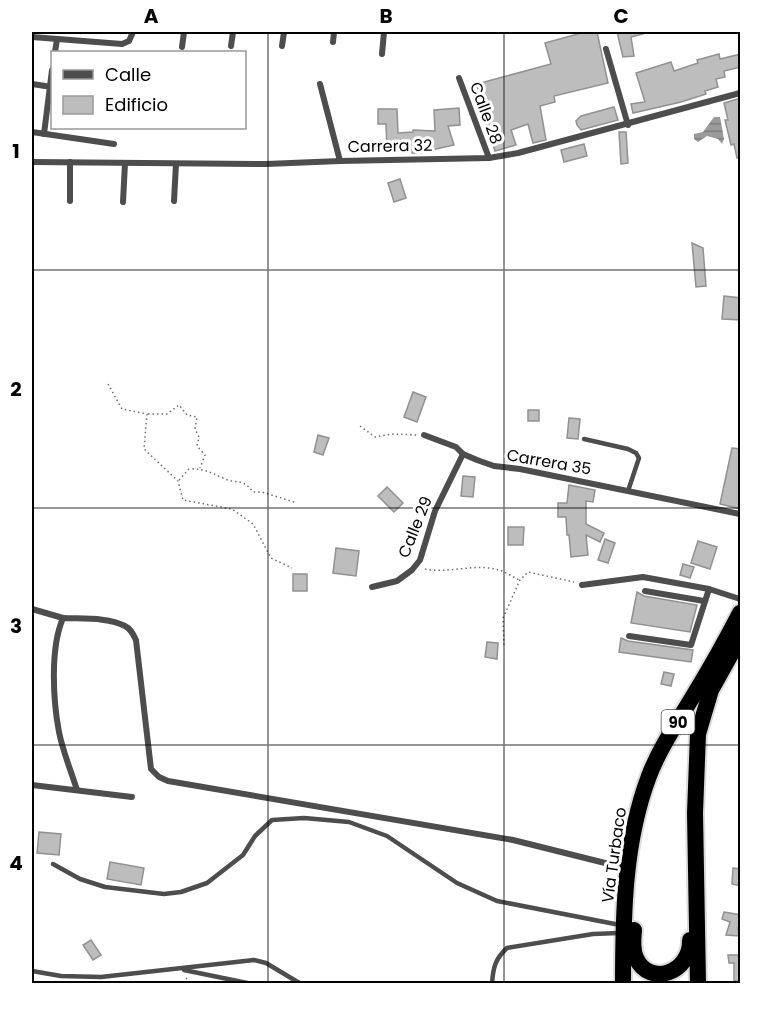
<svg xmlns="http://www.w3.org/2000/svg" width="772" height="1015" font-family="Poppins,sans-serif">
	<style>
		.water { fill: url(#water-rules) }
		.building { fill: #bdbdbd; stroke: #919191; stroke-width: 1.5 }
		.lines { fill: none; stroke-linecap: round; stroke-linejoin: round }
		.trunk-casing { stroke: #dbdbdb; stroke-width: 20 }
		.path { stroke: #6f6f6f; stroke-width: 1.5; stroke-dasharray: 1.5 3; stroke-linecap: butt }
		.service { stroke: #4d4d4d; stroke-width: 4.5 }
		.minor { stroke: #4d4d4d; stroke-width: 6 }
		.trunk { stroke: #000; stroke-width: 16 }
		.grid { fill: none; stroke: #000; stroke-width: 1.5; stroke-opacity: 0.55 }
		.labels { text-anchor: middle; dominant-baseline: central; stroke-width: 6; stroke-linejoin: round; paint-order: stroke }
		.shield { fill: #fff; stroke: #4c4c4c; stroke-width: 1.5 }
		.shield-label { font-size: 15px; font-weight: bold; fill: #000 }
		.street-label { font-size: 16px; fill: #000; stroke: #fff }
		.neatline { fill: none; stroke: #000; stroke-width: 2 }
		.grid-label { font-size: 20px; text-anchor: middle; font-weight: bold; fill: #000 }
	</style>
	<defs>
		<pattern id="water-rules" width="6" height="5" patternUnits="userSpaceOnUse" patternTransform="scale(1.5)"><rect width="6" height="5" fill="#9b9b9b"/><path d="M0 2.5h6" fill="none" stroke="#7c7c7c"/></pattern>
	</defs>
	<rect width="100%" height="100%" fill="#fff"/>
	<polygon class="water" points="714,117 720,117 724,139 722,144 718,139 707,136 698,142 694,139 694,134 703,132"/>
	<g class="building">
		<polygon points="585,32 597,32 608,83 554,96 555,102 540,106 546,140 533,143 528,124 511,130 516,145 495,151 478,99 480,98 477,84 551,64 545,43"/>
		<polygon points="617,32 643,32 643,34 631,37 634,56 623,57"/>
		<polygon points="719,54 720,59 741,54 741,67 724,71 725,77 716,79 718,87 705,91 706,94 681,102 633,113 631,104 645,102 636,73 671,62 674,71 698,63 697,60"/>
		<polygon points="741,98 741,158 737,158 734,144 731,145 725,120 728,120 724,103"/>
		<polygon points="614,107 618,120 581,130 577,125 576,121 581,116"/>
		<polygon points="459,108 460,125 448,126 454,145 436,149 423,149 422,153 412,153 412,149 387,150 386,124 378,124 378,109 397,109 398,133 413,132 413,130 435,131 434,110"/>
		<polygon points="619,132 626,132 628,163 621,164"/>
		<polygon points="584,144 587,156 564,162 561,150"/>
		<polygon points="400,179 406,198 394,202 388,183"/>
		<polygon points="692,243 703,248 706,286 696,287"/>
		<polygon points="724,296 741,298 741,320 722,319"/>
		<polygon points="413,392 426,397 417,422 404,417"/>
		<rect x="528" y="410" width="11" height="11"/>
		<polygon points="569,418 580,419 578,439 567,438"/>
		<polygon points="318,435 329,438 323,455 314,452"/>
		<polygon points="732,448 741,449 741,509 720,504"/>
		<polygon points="463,476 475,477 473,497 461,496"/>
		<polygon points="569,485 595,490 593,502 586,501 586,524 604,533 600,542 586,535 588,555 571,557 569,535 567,535 566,517 558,517 558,503 567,503"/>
		<polygon points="387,487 403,503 394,512 378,496"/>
		<polygon points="508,527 524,527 523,545 508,545"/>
		<polygon points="605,539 615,543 608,563 598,560"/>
		<polygon points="698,541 717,547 710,569 691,563"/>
		<polygon points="336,548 359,551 356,576 333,573"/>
		<polygon points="683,564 694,567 690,578 680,575"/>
		<rect x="293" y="574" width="14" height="17"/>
		<polygon points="637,592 644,596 697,605 690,632 631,623"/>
		<polygon points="621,638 628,641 693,650 691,662 619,652"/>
		<polygon points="487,642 498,643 497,659 485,657"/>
		<polygon points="664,672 674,674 671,686 661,684"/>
		<polygon points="39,832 61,834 59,855 37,853"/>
		<polygon points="110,862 144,868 141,885 107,879"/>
		<polygon points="733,868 741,869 741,886 732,884"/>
		<polygon points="724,912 741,915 741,928 738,928 739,936 726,935 730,922 722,919"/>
		<polygon points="91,940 101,955 93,960 83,945"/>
		<polygon points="728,955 741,955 741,981 734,981 734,963 729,963"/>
	</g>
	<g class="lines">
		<g class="trunk-casing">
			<g id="trunk">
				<path d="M634 930C633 939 632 949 636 958 650 988 691 972 690 940"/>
				<path d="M623 984C623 914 624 842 649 776 660 747 679 720 695 693 711 667 726 640 740 613"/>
				<polyline points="698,984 695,813 698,734 711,690 740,638"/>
			</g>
		</g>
		<g class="path">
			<polyline points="108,384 122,409 147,414 144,449 178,481 183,500 232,509 253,524 271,558 292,568"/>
			<polyline points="148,414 167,414 179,405 187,415 197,417 195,429 199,437 197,446 205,455 200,468"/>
			<polyline points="360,426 375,437 392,434 417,435"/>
			<path d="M179 480 189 469C204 468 211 473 223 478 237 485 242 477 253 492H262L297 503"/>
			<path d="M425 569C450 574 477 562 502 571 507 573 513 577 519 580"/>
			<polyline points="504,645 503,618 520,580 528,572 574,582"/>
			<polyline points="186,978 192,984"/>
		</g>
		<g class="service">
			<polyline points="584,439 628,449 636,453 639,458 628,491"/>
			<polyline points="53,864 80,879 105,887 164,894 181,892 207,883 243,855 255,836 272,820 304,818 349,822 387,836 457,883 497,901 620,925"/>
			<polyline points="184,970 252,984"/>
			<polyline points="32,971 61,976 101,977 254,960 266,963 301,984"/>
			<path d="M492 984C493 968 495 959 507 948L593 934 619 933"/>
		</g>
		<g class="minor">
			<polyline points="32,37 122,44 129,41 133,32"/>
			<polyline points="333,42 334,32"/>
			<polyline points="231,46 233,32"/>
			<polyline points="282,46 284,32"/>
			<polyline points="182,47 184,32"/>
			<polyline points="606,49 628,125"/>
			<polyline points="55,52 57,39"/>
			<polyline points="382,54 384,32"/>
			<polyline points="459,78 489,158"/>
			<polyline points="32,84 52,87"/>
			<polyline points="320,84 340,161"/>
			<polyline points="32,132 114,144"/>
			<polyline points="44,134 52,70"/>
			<polyline points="32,162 266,164 340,161 489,158 518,153 740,93"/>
			<polyline points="70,162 70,201"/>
			<polyline points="174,201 176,164"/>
			<polyline points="123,202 125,163"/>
			<polyline points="424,435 456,447 463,454 477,460 494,466 520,469 740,514"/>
			<polyline points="582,585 643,577 709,589 740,599"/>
			<polyline points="372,587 397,581 412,570 420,560 435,511 463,454"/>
			<polyline points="645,591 704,601"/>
			<polyline points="32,609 63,618"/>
			<polyline points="629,636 691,645 709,589"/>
			<polyline points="32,785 132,797"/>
			<path d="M77 790C71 771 63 752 59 732 53 700 50 648 63 618 82 619 108 617 125 626 131 629 133 634 136 640L151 769 159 777 168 781 513 840 625 868"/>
		</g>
		<use href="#trunk" class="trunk"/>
	</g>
	<path class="grid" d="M268 32V984M504 32V984M32 270H740M32 508H740M32 745H740"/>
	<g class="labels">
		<rect class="shield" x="661.5" y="710" width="33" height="24" rx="4.5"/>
		<g class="shield-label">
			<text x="678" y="722">90</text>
		</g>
		<g class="street-label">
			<text transform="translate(486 113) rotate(70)">Calle 28</text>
			<text transform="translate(390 146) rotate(-1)">Carrera 32</text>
			<text transform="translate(549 462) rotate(10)">Carrera 35</text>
			<text transform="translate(415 527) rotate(-68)">Calle 29</text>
			<text transform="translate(614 855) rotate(-82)">Vía Turbaco</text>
		</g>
	</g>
	<rect width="772" height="1015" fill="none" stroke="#ffffff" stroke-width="66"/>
	<rect x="51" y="51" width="195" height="78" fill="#ffffff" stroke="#999999" stroke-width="1.5"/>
	<rect x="63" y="70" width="30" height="9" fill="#4d4d4d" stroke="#999999" stroke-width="1.5"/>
	<text x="105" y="81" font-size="18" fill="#000000">Calle</text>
	<rect x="63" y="96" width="30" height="18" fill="#bdbdbd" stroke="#999999" stroke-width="1.5"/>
	<text x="105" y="111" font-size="18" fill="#000000">Edificio</text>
	<rect x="33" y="33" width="706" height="949" class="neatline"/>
	<g class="grid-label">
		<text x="151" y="23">A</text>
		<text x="386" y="23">B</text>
		<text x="621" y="23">C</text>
		<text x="16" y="158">1</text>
		<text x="16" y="396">2</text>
		<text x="16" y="633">3</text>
		<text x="16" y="870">4</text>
	</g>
</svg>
